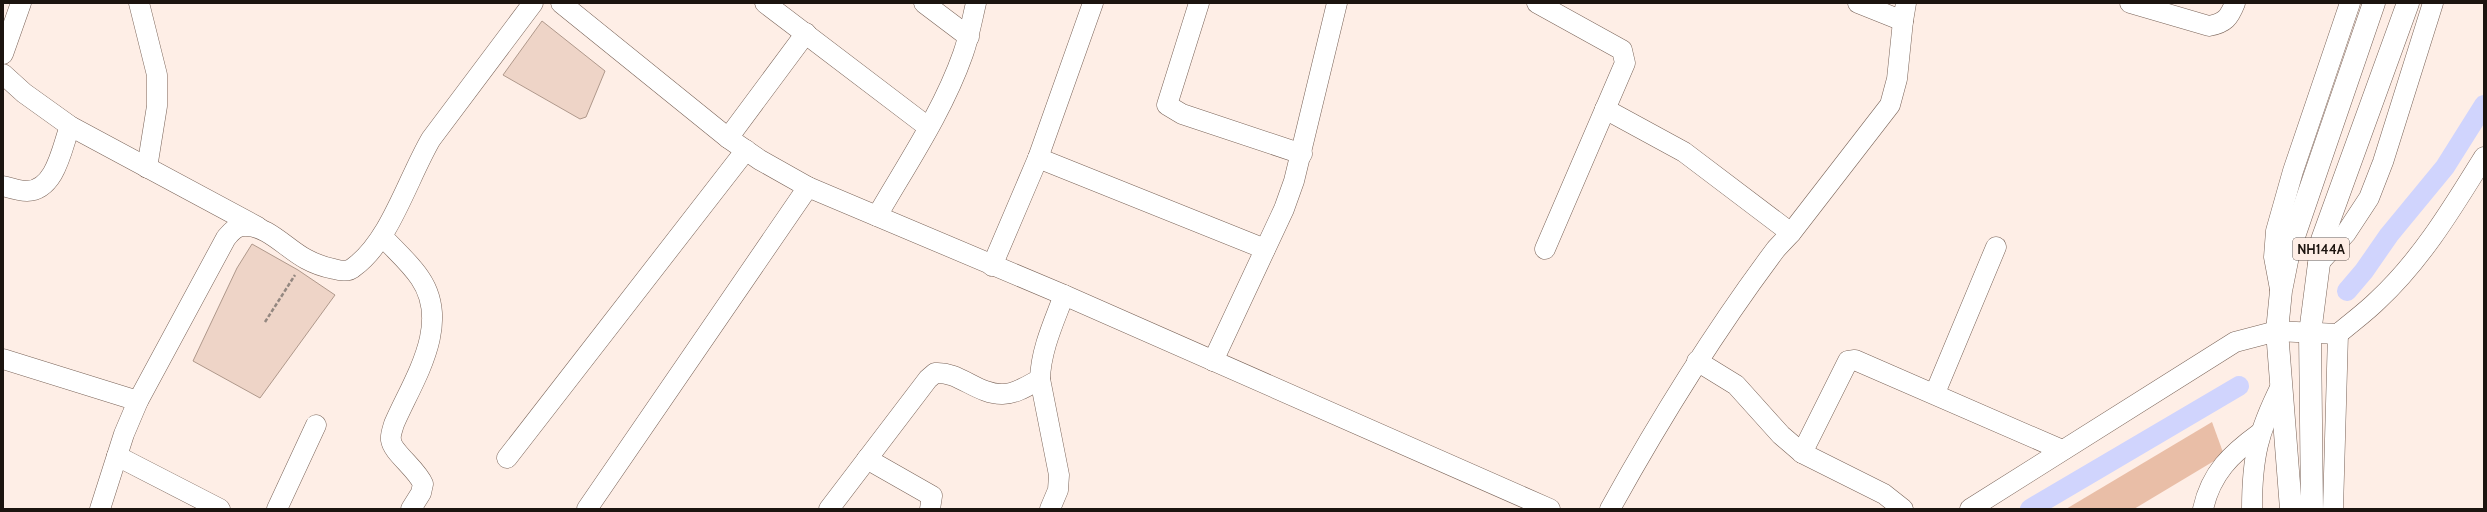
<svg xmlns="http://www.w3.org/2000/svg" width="2487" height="512" font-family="Cabin,sans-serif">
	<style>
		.green { fill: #e9bea7 }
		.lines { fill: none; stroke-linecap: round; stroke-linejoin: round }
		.canal { stroke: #d0d4fd; stroke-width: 20 }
		.building { fill: #eed4c7; stroke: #af988b }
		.minor-casing { stroke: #796358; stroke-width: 21 }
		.highway-casing { stroke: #796358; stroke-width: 23 }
		.path { stroke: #938780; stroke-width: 2.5; stroke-dasharray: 4 2; stroke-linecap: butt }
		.minor { stroke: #fff; stroke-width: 20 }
		.highway { stroke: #fff; stroke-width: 22 }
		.labels { text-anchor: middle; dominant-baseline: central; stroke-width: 3; stroke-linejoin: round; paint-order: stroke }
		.shield { fill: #feeee6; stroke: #605550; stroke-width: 1 }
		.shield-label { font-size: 13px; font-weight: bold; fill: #1c140f }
	</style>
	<rect width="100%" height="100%" fill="#feeee6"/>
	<polygon class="green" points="2212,422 2224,455 2134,509 2066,509"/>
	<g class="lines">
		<g class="canal">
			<polyline points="2347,291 2364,271 2389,235 2445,167 2484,105"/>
			<polyline points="2030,509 2239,386"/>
		</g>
	</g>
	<g class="building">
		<polygon points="542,21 605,71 586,117 580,119 503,75"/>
		<polygon points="252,244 298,270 335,295 260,398 193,361 237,268"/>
	</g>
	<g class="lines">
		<g class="minor-casing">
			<g id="minor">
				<polyline points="139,3 157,75 157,106 147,168"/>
				<polyline points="561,3 728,138 760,160 808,187 1064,295 1550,509"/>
				<polyline points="765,3 928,127"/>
				<polyline points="924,3 969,37"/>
				<polyline points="1199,3 1167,105 1182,114 1302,154"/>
				<polyline points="1537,3 1622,50 1625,63 1545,249"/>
				<polyline points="1858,3 1903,21 1906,3"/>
				<path d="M2130 3 2209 26C2225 23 2229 18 2235 3"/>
				<polyline points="3,54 21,3"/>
				<polyline points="3,74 24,93 70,126 258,227"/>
				<polyline points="1605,109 1684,152 1791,233"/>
				<polyline points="728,138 806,33"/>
				<polyline points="1038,158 1265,249"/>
				<path d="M3 186C10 188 20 191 27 191 56 190 62 147 70 126"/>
				<path d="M877 216C907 164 943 111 963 54 969 37 972 20 976 3"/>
				<path d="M383 237C395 250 410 263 420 278 452 325 413 380 394 424 393 428 390 435 391 440 392 452 417 469 423 484L421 493 411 509"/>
				<polyline points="2318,264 2346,233 2369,198 2383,162 2433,3"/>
				<polyline points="992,266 1038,158 1093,3"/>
				<polyline points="2280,289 2274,257 2276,231 2293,171 2350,3"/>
				<polyline points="3,359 138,401"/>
				<polyline points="1213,361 1284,209 1294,181 1337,3"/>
				<polyline points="1697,361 1736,385 1781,435 1802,453 1884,494 1903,509"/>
				<polyline points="1935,393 1996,247"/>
				<polyline points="1802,453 1848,361 1855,360 2062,450"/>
				<polyline points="117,456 220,509"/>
				<polyline points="507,458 746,150"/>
				<polyline points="867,459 932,496 930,509"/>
				<path d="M100 509 124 434 138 401 226 238C232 231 236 226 245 226 267 225 288 250 306 259 315 264 324 267 334 269 341 271 349 272 354 267 390 241 408 178 431 139L533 3"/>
				<polyline points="277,509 316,425"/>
				<polyline points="587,509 808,187"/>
				<path d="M829 509 928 379 935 373C959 371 978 395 1003 394 1016 394 1029 385 1040 379"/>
				<path d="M1050 509 1058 490 1059 475 1040 379C1041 349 1054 322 1064 295"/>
				<path d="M1610 509C1661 417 1713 333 1776 249L1791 233 1890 105 1897 79 1903 21"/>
				<path d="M1970 509 2235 342 2277 331 2338 334C2352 322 2366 312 2378 300 2422 259 2453 207 2484 157"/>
				<path d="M2203 509C2211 473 2231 454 2260 433"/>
				<path d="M2252 509C2252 457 2258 432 2281 386"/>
				<polyline points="2333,509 2338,334"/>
			</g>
		</g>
		<g class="highway-casing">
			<g id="highway">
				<polyline points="2291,509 2277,331 2281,291 2289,251 2374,3"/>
				<polyline points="2312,509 2310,333 2322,240 2408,3"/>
			</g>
		</g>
		<polyline class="path" points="265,322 295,275"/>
		<use href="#minor" class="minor"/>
		<use href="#highway" class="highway"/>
	</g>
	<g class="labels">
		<rect class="shield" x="2293" y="238" width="56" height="22" rx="3"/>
		<g class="shield-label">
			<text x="2321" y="249">NH144A</text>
		</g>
	</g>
	<rect width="2487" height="512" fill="none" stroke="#1c140f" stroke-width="8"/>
</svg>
